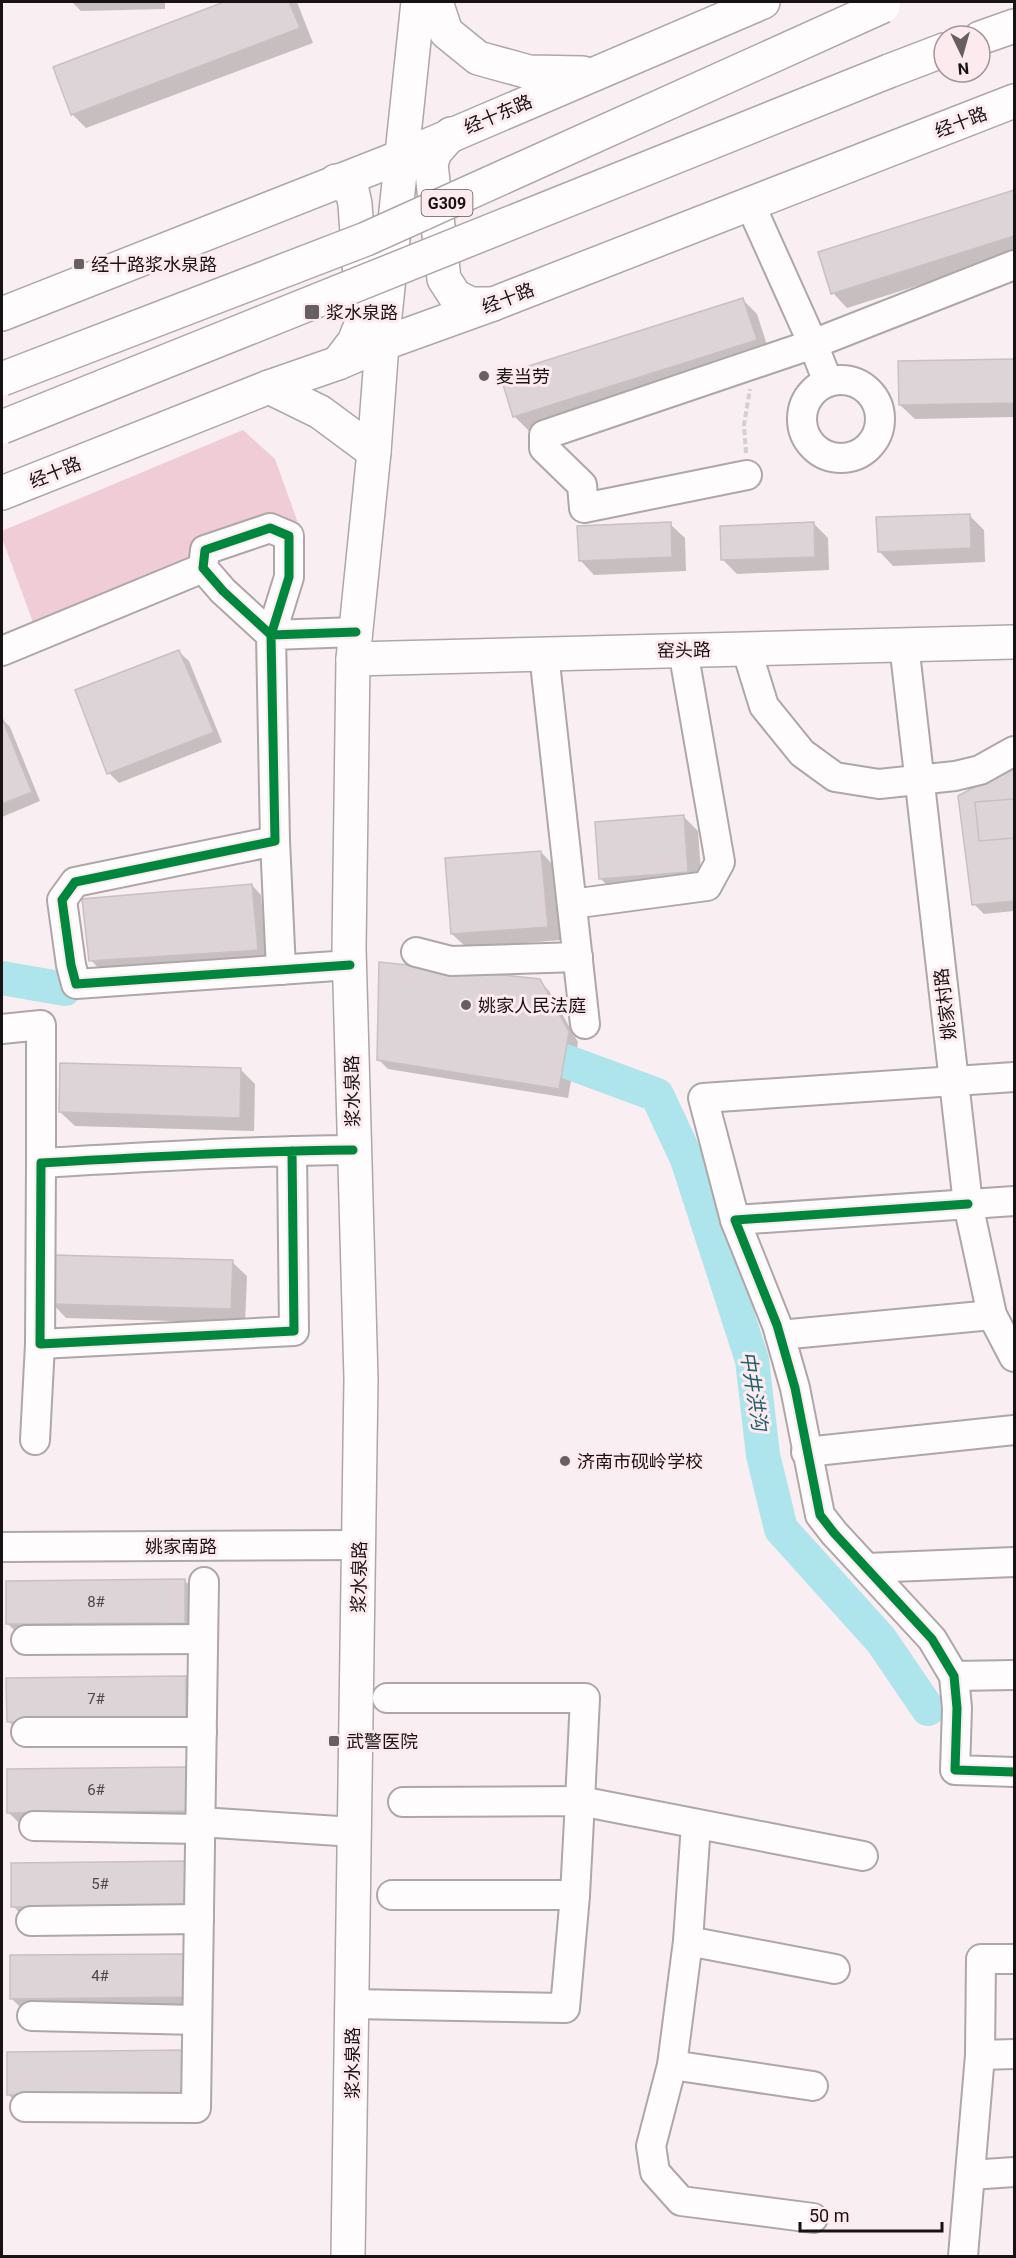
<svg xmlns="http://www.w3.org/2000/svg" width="1016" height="2258" font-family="Roboto,'Noto Sans SC',sans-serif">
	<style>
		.green { fill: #f0ccd6 }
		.shadow { fill: #0003 }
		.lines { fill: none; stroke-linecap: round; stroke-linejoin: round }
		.river { stroke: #aee4ec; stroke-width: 34 }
		.building { fill: #ddd4d7; stroke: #c9c0c3; stroke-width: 1.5 }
		.minor-casing { stroke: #afa6a8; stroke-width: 32 }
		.major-casing { stroke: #afa6a8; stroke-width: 36 }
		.highway-casing { stroke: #afa6a8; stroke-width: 36 }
		.path { stroke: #d3d0d1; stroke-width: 4; stroke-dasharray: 6 3; stroke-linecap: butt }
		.minor { stroke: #fefcfd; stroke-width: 28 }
		.major { stroke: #fefcfd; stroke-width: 33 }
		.highway { stroke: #fefcfd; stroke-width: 33 }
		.highway-bridge-casing { stroke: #afa6a8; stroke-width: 36; stroke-linecap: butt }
		.highway-bridge { stroke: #fefcfd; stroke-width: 33 }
		.cycleway-casing { stroke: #fdeaef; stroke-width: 13 }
		.cycleway { stroke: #00873e; stroke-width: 9 }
		.poi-dot { fill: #675f61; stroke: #fdeaef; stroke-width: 2 }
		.labels { text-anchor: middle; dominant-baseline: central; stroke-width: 6; stroke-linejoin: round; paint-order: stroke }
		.number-label { font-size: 15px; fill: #4d4648 }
		.shield { fill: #fdeaef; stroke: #5d5356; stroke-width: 1.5 }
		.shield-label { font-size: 16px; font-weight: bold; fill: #191214 }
		.street-label { font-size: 18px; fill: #191214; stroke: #fdeaef }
		.poi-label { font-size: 18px; fill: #191214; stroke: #fdeaef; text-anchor: start }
		.water-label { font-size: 20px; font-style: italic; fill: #1e6069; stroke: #fdeaef }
	</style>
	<rect width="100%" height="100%" fill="#f9eef1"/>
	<polygon class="green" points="243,430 275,459 298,523 34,625 2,538 2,531"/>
	<g class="shadow">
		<polygon points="72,2 165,2 165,9 81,11"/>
		<polygon points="229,2 297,2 313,43 86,128 72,114 54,68"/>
		<polygon points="1014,192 1014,255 847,308 833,293 820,253"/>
		<polygon points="743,300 757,314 770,354 529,431 514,416"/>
		<polygon points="1014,361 1014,417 915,419 900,405 900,362"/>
		<polygon points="969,515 984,530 985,562 893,566 879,551"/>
		<polygon points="813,523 828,538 829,570 737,574 723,560"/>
		<polygon points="670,524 685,538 686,571 594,575 580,560"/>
		<polygon points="179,652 189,661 222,742 119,783 109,773"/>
		<polygon points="2,719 10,727 40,801 2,817"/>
		<polygon points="1014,761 1014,911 984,914 974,904 994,779"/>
		<polygon points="683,816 698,831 702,886 615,893 600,878"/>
		<polygon points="541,852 555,867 561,940 467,948 452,934"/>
		<polygon points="252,885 261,895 267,959 100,970 91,960"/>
		<polygon points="539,981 549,991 578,1042 568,1098 388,1069 378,1059"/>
		<polygon points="241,1070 255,1084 254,1131 75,1126 60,1112"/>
		<polygon points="232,1262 247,1276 245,1323 66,1318 52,1303"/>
		<polygon points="184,1580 194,1590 194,1632 18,1634 8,1624"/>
		<polygon points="185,1678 195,1688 195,1729 18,1731 8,1721"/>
		<polygon points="185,1768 195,1778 195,1820 18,1822 8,1812"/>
		<polygon points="189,1863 23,1916 13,1906"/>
		<polygon points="188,1955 198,2007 22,2009 12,1999"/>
		<polygon points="8,2053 195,2103 19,2105 9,2095"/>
	</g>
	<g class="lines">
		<g class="river">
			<polyline points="2,978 65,989"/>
			<polyline points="565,1061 657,1095 687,1159 752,1360 763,1455 781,1529 881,1640 928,1709"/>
		</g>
	</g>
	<g class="building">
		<polygon points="224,2 289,2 300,28 71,115 53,67"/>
		<polygon points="1014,190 1014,236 831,294 818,252"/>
		<polygon points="743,298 757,340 513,417 500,375"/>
		<polygon points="1014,359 1014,403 899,405 898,361"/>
		<polygon points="970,514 971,548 878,552 876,517"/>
		<polygon points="671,522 672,557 579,561 577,526"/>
		<polygon points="814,522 815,557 721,560 720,526"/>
		<polygon points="179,650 214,732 107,774 75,690"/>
		<polygon points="2,718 32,792 2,804"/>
		<polygon points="1014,759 1014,901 972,905 958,796 993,777"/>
		<polygon points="1014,799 1014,838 979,841 975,802"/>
		<polygon points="684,815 688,872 599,879 595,822"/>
		<polygon points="541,851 548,927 451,934 445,858"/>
		<polygon points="252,884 258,950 89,961 82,899"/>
		<polygon points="379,962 540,979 569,1032 559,1089 377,1060"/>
		<polygon points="60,1063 241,1068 240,1118 59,1112"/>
		<polygon points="52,1255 233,1260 231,1309 50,1304"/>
		<polygon points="185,1579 185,1623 6,1624 6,1581"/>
		<polygon points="186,1676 186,1720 7,1722 6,1678"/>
		<polygon points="186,1767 186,1811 7,1813 7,1769"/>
		<polygon points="190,1861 190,1905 11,1907 11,1863"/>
		<polygon points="189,1954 189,1997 10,1999 10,1955"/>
		<polygon points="186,2050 186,2094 7,2095 7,2052"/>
	</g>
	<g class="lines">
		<g class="minor-casing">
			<g id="minor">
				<polyline points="750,204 813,344 1014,265"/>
				<circle cx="841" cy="419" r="39"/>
				<polyline points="747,475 584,508 582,485 544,448 544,435 813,344 828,382"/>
				<polyline points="904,644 968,1204 992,1315 1014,1357"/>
				<polyline points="746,648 764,706 802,753 835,777 879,784 955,776 980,770 1014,751"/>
				<polyline points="2,651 203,568"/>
				<polyline points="544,654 585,1024"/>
				<polyline points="275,841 281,970"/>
				<polyline points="572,904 707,886 720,862 683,650"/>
				<polyline points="416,952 451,961 578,957"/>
				<polyline points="350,965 76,984 71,965 62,900 75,882 275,841 271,635 223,591 203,568 205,550 270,528 289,536 289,577 271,635 356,632"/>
				<polyline points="2,1029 41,1025 41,1163"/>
				<path d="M292 1151 294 1331 40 1344 41 1163C145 1157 249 1151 353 1150"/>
				<polyline points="1014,1201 735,1220 777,1325 795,1388 820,1515 834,1533 932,1639 954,1676 957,1708 955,1770 1014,1772"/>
				<polyline points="735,1220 703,1098 1014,1077"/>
				<polyline points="780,1335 992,1315"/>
				<polyline points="35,1440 40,1344"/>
				<polyline points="806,1452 1014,1430"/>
				<polyline points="2,1547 360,1545"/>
				<polyline points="867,1568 1014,1562"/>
				<polyline points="26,1640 203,1639"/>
				<polyline points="954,1676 1014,1675"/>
				<polyline points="387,1698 585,1698 580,1801 863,1856"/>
				<polyline points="26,1732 202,1732"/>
				<polyline points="403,1802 580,1801 575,1895"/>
				<polyline points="200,1822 354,1832"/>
				<polyline points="696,1824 688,1941 835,1969"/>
				<polyline points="34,1826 200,1829"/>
				<polyline points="31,1921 199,1919"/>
				<polyline points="688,1941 672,2065 813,2086"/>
				<polyline points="352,2004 565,2008 575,1895 392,1895"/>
				<polyline points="32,2016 197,2020"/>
				<polyline points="980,2055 1014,2054"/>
				<polyline points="672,2065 651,2146 655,2172 681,2201 813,2218"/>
				<polyline points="25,2107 196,2108 204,1582"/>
				<polyline points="970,2175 1014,2172"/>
				<polyline points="963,2256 980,2055 981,1959 1014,1959"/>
			</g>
		</g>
		<g class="major-casing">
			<g id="major">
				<polyline points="436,2 446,32 478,58 529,72 583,73"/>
				<polyline points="2,314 403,156 763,2"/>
				<polyline points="269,387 320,412 374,452"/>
				<polyline points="2,493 269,387 338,363 382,344 493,304 1014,101"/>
				<polyline points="353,659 1014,642"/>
				<polyline points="348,2256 361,1379 349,948 353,659 374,452 382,344 418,2"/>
			</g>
		</g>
		<g class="highway-casing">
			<g id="highway">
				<polyline points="980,38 1014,26"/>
				<polyline points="889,71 944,50"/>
				<polyline points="451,134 435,152 431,164 444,279 455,296 471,304 493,304"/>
				<polyline points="336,181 352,190 355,204 363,320 354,342 338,363"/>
			</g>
		</g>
		<polyline class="path" points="746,453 744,425 750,389"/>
		<use href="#minor" class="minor"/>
		<use href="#major" class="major"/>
		<use href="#highway" class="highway"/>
		<g class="highway-bridge-casing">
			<g id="highway-bridge">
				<polyline points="2,379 366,239 883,6"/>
				<polyline points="2,427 889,71"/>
			</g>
		</g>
		<use href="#highway-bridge" class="highway-bridge"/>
		<g class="cycleway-casing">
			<g id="cycleway">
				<polyline points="350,965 76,984 71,965 62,900 75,882 275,841 271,635 223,591 203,568 205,550 270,528 289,536 289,577 271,635 356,632"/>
				<path d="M292 1151 294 1331 40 1344 41 1163C145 1157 249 1151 353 1150"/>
				<polyline points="968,1204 735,1220 777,1325 795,1388 820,1515 834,1533 932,1639 954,1676 957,1708 955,1770 1014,1772"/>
			</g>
		</g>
		<use href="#cycleway" class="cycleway"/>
	</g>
	<g class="poi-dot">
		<rect x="73" y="258" width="12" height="12" rx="3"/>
		<rect x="304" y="304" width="16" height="16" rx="3"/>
		<circle cx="484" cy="376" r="6"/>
		<circle cx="466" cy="1005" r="6"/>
		<circle cx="565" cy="1461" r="6"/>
		<rect x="328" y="1735" width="12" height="12" rx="3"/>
	</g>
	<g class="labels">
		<g class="number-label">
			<text x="96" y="1602">8#</text>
			<text x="96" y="1699">7#</text>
			<text x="96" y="1790">6#</text>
			<text x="100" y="1884">5#</text>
			<text x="100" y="1976">4#</text>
		</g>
		<rect class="shield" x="421.5" y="190" width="51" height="26" rx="4.5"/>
		<g class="shield-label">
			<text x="447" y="203">G309</text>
		</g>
		<g class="street-label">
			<text transform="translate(498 114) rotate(-23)">经十东路</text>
			<text transform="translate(961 122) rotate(-21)">经十路</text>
			<text transform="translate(508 298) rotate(-21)">经十路</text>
			<text transform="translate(55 472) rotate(-22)">经十路</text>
			<text transform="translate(684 650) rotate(-1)">窑头路</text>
			<text transform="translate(945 1004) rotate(-97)">姚家村路</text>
			<text transform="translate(352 1091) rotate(-91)">浆水泉路</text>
			<text x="181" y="1546">姚家南路</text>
			<text transform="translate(359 1577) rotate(-89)">浆水泉路</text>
			<text transform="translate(352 2063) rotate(-90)">浆水泉路</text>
		</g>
		<g class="poi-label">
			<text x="91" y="264">经十路浆水泉路</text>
			<text x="326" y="312">浆水泉路</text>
			<text x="496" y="376">麦当劳</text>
			<text x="478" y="1005">姚家人民法庭</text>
			<text x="577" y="1461">济南市砚岭学校</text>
			<text x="346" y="1741">武警医院</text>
		</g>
		<g class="water-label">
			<text transform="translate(754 1391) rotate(81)">中井洪沟</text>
		</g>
	</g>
	<rect width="1016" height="2258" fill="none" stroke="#191214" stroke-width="6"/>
	<g transform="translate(962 54) rotate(175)"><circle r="28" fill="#fdeaef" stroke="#a29497" stroke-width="1.5"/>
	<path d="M0-4.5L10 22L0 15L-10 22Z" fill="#675f61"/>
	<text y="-9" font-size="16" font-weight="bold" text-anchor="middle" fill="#191214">N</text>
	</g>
	<path d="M800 2222v9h142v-9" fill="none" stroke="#191214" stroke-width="3"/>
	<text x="809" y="2222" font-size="18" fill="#191214" stroke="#fdeaef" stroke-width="4.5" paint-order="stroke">50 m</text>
</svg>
